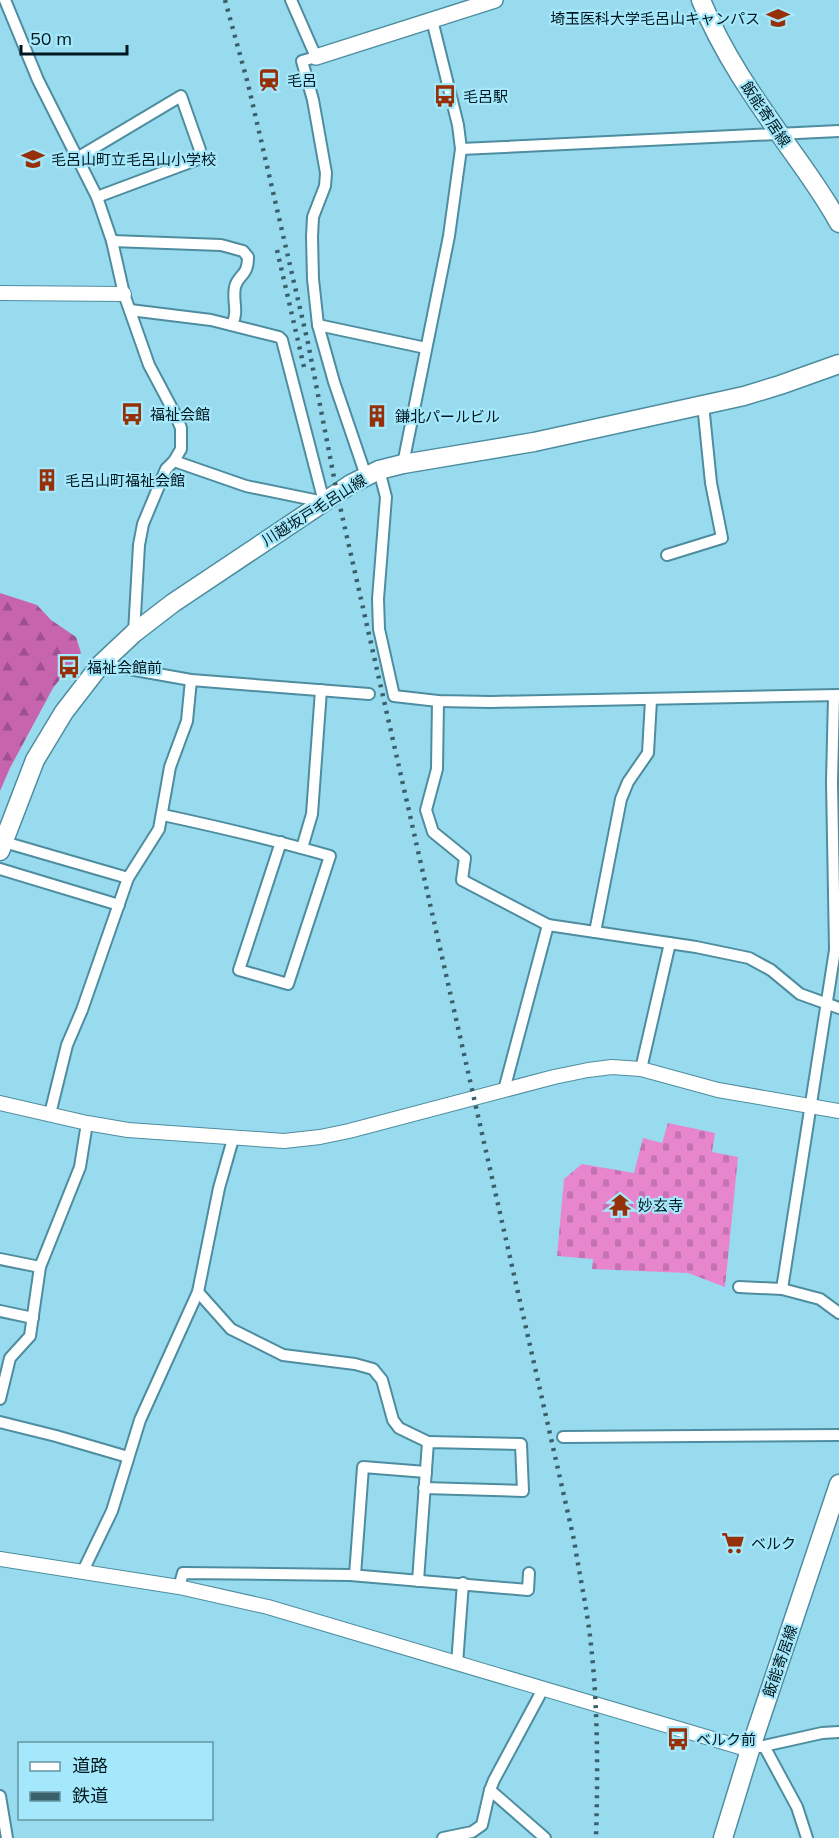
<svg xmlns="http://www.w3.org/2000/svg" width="839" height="1838" font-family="Mulish,'Noto Sans JP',sans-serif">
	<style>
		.forest { fill: url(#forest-firs) }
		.cemetery { fill: url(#cemetery-stones) }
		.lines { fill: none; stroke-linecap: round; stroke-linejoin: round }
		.minor-casing { stroke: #4d8d9f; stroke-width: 14 }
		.tertiary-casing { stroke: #4d8d9f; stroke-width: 16 }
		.secondary-casing { stroke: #4d8d9f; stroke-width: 18 }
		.primary-casing { stroke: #4d8d9f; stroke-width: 21 }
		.minor { stroke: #fff; stroke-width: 10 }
		.tertiary { stroke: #fff; stroke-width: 14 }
		.secondary { stroke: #fff; stroke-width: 15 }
		.primary { stroke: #fff; stroke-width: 18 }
		.rail { stroke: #39606b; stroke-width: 4.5; stroke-dasharray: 3 6; stroke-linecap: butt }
		.labels { text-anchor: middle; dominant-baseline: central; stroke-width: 4.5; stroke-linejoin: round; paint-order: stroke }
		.poi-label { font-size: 15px; fill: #00181f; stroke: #a6e8fb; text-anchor: start }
		.street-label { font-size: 15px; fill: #00181f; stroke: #a6e8fb }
	</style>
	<defs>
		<pattern id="forest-firs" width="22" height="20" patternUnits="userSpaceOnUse" patternTransform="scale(1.5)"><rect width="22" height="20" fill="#c764ae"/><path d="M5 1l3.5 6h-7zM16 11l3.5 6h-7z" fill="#9f518d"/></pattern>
		<pattern id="cemetery-stones" width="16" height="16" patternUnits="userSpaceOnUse" patternTransform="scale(1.5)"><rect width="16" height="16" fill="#e785cd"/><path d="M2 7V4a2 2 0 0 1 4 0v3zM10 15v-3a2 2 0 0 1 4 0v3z" fill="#c472b0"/></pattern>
	</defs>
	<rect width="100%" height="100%" fill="#99dbee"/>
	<polygon class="forest" points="0,593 37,605 51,620 76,637 81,653 53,688 10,768 0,791"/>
	<polygon class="cemetery" points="668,1123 715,1133 712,1152 738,1157 725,1287 688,1273 592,1269 593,1259 557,1256 564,1179 582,1164 634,1173 643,1138 662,1143"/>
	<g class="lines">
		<g class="minor-casing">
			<g id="minor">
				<polyline points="5,0 38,80 97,197 112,241 124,294 149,365 175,414 181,428 181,449 174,461 166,469 143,524 139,545 134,633"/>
				<polyline points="291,0 316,57 302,61 313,100 326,173 325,186 313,217 312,237 313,279 318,325 334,382 366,476"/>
				<polyline points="461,149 839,131"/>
				<polyline points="77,158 181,96 200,150 196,160 97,197"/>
				<path d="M112 241 221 245 243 251 248 257C248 277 238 274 235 287 232 301 239 310 232 325"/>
				<polyline points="130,310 211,320 279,337 282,340 324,502 246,486 174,461"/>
				<polyline points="318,325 426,348"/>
				<polyline points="403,464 449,236 461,149 458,125 432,20"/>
				<polyline points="379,470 386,497 378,599 379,629 394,696 438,701 491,702 839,695"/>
				<polyline points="667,555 722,538 711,483 703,404"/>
				<polyline points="101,664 191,680 369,694"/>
				<polyline points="438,701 437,769 426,810 433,832 465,858 462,880 548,925 696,947 749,958 771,970 800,994 839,1008"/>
				<path d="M163 815C219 827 274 840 330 856L288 984 239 970 281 842"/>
				<polyline points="4,842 128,878"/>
				<polyline points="302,848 312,814 321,690"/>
				<polyline points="0,869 119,905"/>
				<polyline points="595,932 621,799 628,782 648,753 651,700"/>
				<polyline points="641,1069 670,943"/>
				<polyline points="504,1090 548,925"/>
				<polyline points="50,1114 67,1045 82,1010 128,878 159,829 170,767 187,721 191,680"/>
				<polyline points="0,1259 40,1267"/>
				<polyline points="739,1287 782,1289 820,1299 839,1313"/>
				<polyline points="782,1289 835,950 832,782 834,696"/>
				<polyline points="198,1292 231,1329 283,1355 355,1364 373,1369 382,1380 393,1420 399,1428 428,1442"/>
				<polyline points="0,1311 33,1318"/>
				<polyline points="0,1399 10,1358 30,1336 40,1267 80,1167 87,1123"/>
				<polyline points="0,1422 56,1436 128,1457"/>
				<polyline points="563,1437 839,1435"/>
				<polyline points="83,1571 112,1511 140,1420 198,1292 219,1188 233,1139"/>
				<polyline points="355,1575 363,1467 426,1472"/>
				<polyline points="418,1581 428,1442 521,1444 523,1491 424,1488"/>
				<polyline points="179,1587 183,1573 350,1575 528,1590 529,1573"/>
				<polyline points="457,1664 463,1583"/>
				<polyline points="764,1746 797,1807 807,1838"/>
				<polyline points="759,1747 822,1733 839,1732"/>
				<polyline points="490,1790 545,1838"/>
				<polyline points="0,1796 7,1838"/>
				<polyline points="443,1838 472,1832 482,1825 490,1790 494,1780 543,1689"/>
			</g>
		</g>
		<g class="tertiary-casing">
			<g id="tertiary">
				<polyline points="0,293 124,294"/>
				<polyline points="0,1103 87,1123 128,1130 284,1141 320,1137 349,1131 554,1077 588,1070 612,1067 641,1069 718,1090 839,1111"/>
				<polyline points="0,1559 179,1587 268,1607 750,1750"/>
			</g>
		</g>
		<g class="secondary-casing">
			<polyline id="secondary" points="316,57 495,0"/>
		</g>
		<g class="primary-casing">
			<g id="primary">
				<path d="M701 0C723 55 757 102 791 150 808 174 825 197 839 223"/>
				<polyline points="0,851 35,760 64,712 101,664 134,633 173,603 351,484 379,470 403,464 534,442 744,396 780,385 839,364"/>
				<polyline points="723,1838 750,1750 839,1484"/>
			</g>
		</g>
		<use href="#minor" class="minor"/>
		<use href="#tertiary" class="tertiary"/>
		<use href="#secondary" class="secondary"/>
		<use href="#primary" class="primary"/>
		<g class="rail">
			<path d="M225 0 248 84 308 343 337 493 574 1540C579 1572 586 1604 590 1636 598 1703 598 1771 596 1838"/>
			<polyline points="277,250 304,367"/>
		</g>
	</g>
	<defs>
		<g id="university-bare" transform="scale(1.8)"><path d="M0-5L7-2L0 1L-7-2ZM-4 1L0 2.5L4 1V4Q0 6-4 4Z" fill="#963009" stroke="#a6e8fb" stroke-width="2.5" paint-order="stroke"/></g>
		<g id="station-bare" transform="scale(1.8)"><path d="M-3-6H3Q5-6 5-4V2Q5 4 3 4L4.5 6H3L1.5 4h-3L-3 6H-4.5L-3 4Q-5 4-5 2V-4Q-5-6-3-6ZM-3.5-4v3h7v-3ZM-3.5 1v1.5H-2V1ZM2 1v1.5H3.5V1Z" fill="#963009" stroke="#a6e8fb" stroke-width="2.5" paint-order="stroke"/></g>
		<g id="bus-bare" transform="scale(1.8)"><path d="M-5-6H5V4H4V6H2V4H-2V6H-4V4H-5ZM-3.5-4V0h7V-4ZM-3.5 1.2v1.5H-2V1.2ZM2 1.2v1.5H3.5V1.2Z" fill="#963009" stroke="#a6e8fb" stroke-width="2.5" paint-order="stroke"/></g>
		<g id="school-bare" transform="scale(1.8)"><path d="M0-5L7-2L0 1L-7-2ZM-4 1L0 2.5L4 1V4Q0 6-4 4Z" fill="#963009" stroke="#a6e8fb" stroke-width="2.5" paint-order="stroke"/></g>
		<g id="building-bare" transform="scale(1.8)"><path d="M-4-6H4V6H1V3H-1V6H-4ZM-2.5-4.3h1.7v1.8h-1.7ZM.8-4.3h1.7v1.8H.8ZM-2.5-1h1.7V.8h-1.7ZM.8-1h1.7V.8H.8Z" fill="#963009" stroke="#a6e8fb" stroke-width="2.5" paint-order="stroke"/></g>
		<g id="temple-bare" transform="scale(1.8)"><path d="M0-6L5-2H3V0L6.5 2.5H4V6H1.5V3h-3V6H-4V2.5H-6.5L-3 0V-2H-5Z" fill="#963009" stroke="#a6e8fb" stroke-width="2.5" paint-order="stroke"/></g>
		<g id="supermarket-bare" transform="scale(1.8)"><path d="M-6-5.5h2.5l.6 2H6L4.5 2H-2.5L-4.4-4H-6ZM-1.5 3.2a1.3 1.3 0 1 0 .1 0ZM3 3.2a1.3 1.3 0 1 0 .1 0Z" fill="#963009" stroke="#a6e8fb" stroke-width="2.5" paint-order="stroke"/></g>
	</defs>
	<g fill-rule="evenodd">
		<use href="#university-bare" x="778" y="18"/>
		<use href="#station-bare" x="269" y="80"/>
		<use href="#bus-bare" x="445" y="96"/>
		<use href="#school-bare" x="33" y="159"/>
		<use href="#bus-bare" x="132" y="414"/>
		<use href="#building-bare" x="377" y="416"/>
		<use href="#building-bare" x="47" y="480"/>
		<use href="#bus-bare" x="69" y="667"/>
		<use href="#temple-bare" x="620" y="1205"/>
		<use href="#supermarket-bare" x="733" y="1543"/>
		<use href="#bus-bare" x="678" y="1739"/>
	</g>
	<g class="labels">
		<g class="poi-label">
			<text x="760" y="18" text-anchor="end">埼玉医科大学毛呂山キャンパス</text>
			<text x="287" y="80">毛呂</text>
			<text x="463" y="96">毛呂駅</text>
			<text x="51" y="159">毛呂山町立毛呂山小学校</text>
			<text x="150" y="414">福祉会館</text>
			<text x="395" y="416">鎌北パールビル</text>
			<text x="65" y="480">毛呂山町福祉会館</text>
			<text x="87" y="667">福祉会館前</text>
			<text x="638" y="1205">妙玄寺</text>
			<text x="751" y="1543">ベルク</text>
			<text x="696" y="1739">ベルク前</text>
		</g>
		<g class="street-label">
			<text transform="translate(766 114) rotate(56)">飯能寄居線</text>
			<text transform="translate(314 510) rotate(-32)">川越坂戸毛呂山線</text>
			<text transform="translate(780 1661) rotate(-71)">飯能寄居線</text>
		</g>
	</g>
	<rect x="18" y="1742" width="195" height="78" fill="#a6e8fb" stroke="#6495a3" stroke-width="1.5"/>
	<rect x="30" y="1762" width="30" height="9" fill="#ffffff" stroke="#6495a3" stroke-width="1.5"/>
	<text x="72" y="1772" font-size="18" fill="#00181f">道路</text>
	<rect x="30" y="1792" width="30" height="9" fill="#39606b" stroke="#6495a3" stroke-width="1.5"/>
	<text x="72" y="1802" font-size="18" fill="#00181f">鉄道</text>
	<path d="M21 45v9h106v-9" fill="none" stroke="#00181f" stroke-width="3"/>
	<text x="30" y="45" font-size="18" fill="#00181f" stroke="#a6e8fb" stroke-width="4.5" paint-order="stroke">50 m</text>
</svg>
